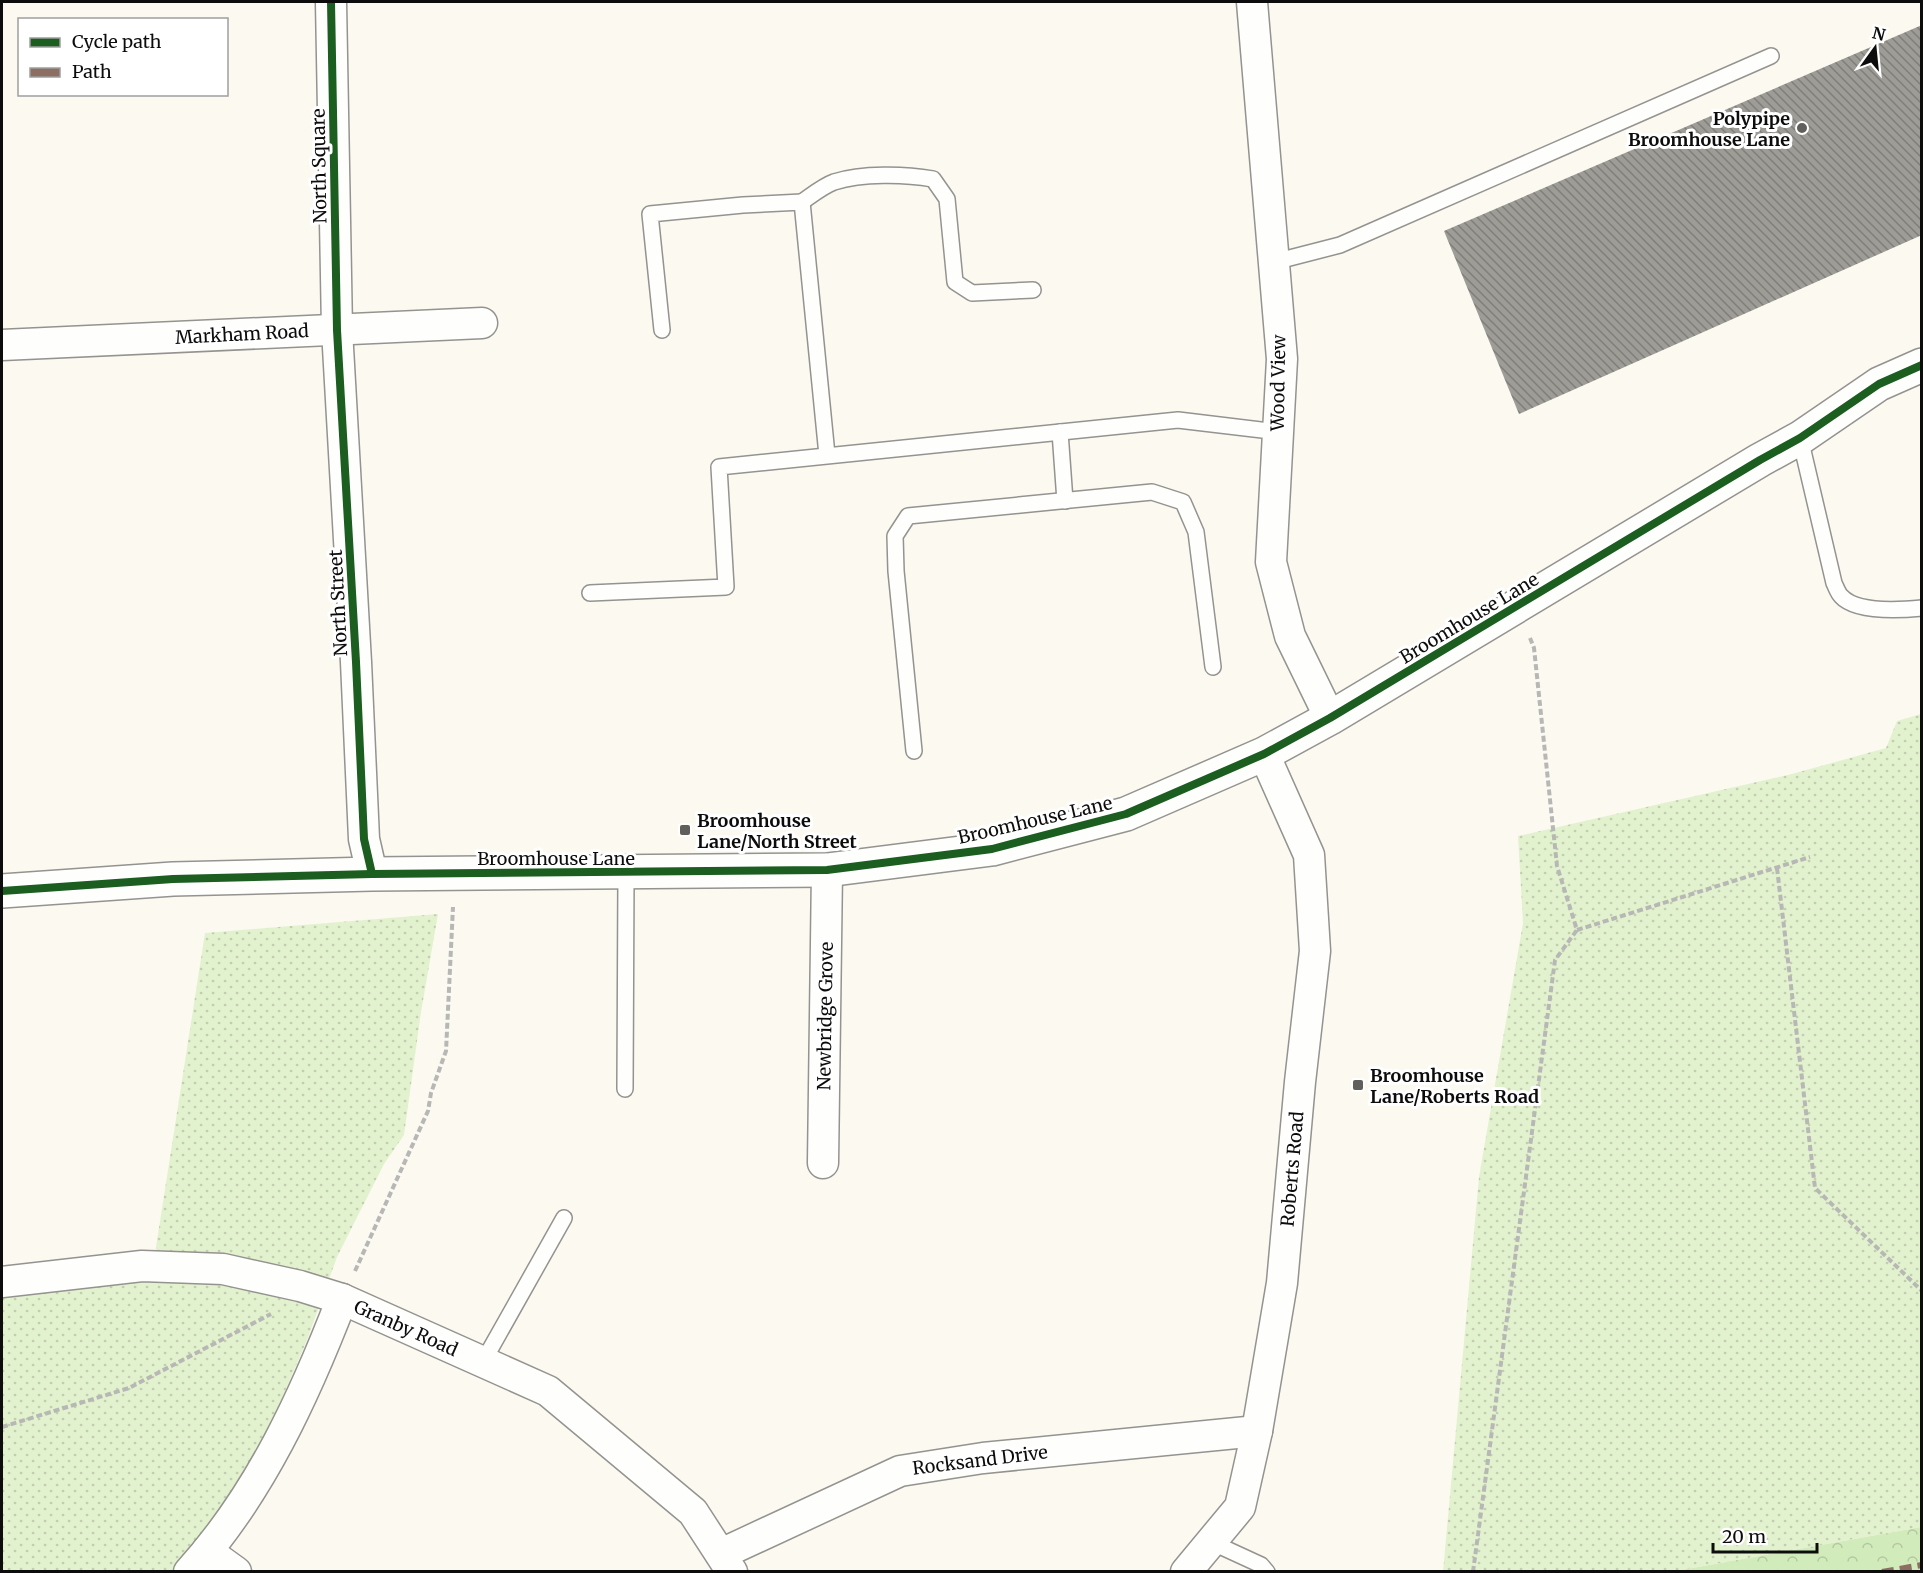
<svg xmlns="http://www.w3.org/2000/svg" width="1923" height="1573" font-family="Merriweather,serif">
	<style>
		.green { fill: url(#green-dots) }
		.forest { fill: url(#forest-crowns) }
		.building { fill: url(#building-back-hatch) }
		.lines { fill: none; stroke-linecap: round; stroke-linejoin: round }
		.service-casing { stroke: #94938f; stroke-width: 18 }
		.minor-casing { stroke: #94938f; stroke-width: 33 }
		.tertiary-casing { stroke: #94938f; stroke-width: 36 }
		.path { stroke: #b7b7b5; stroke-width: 4; stroke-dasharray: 6 3; stroke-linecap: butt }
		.service { stroke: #fefefd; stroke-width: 15 }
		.minor { stroke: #fefefd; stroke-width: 30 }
		.tertiary { stroke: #fefefd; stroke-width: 33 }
		.quiet { stroke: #8d6e63; stroke-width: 6; stroke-dasharray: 12 6; stroke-linecap: butt }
		.cycleway-casing { stroke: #fff; stroke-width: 11 }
		.cycleway { stroke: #1b5e20; stroke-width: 8 }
		.poi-dot { fill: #605f5c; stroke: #fff; stroke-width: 2 }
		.labels { text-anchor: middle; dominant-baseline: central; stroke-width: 6; stroke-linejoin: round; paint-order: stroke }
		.poi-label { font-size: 18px; font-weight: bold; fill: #0c0c0c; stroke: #fff; text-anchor: start }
		.street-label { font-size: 18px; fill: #0c0c0c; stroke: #fff }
	</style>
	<defs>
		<pattern id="green-dots" width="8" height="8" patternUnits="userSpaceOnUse" patternTransform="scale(1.5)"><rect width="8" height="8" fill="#e3f2ce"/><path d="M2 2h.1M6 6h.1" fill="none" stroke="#c2ceb0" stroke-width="1.8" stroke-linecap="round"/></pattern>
		<pattern id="forest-crowns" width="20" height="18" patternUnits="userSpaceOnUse" patternTransform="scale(1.5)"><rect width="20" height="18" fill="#d2ebbb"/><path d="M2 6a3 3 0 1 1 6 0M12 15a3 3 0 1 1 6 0" fill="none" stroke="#b3c8a0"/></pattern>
		<pattern id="building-back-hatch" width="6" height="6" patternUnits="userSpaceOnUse" patternTransform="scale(1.5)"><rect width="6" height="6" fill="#9e9c96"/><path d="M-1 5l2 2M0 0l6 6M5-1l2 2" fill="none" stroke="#7f7e79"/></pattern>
	</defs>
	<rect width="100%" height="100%" fill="#fbf9f0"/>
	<g class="green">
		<polygon points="1921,714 1921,1527 1676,1571 1443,1572 1479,1177 1523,923 1518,836 1792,774 1886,748 1897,721"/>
		<polygon points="438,914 421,1012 404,1135 384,1164 337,1257 307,1340 268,1431 200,1546 172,1571 2,1571 2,1296 151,1279 205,933"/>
	</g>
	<polygon class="forest" points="1921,1527 1921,1571 1676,1571"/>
	<polygon class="building" points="1922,25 1922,235 1519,414 1444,231"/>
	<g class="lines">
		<g class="service-casing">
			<g id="service">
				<path d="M802 202C812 195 823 186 834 182 862 173 905 174 933 179L947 199 955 282 972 293 1033 290"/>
				<polyline points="1274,262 1340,245 1771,56"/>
				<polyline points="662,330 650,214 743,205 802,202 827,455"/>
				<polyline points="1060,432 1065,501"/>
				<path d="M1800 438 1834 583C1836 587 1838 593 1841 596 1856 613 1901 610 1922 608"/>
				<polyline points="590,593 726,587 719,467 1178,420 1278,432"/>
				<polyline points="914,751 896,571 895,536 908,516 1152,492 1183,502 1196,532 1213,667"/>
				<polyline points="625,1089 626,873"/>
				<polyline points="483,1362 564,1218"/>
				<polyline points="1211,1542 1261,1565 1267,1572"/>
			</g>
		</g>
		<g class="minor-casing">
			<g id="minor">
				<polyline points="331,2 337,330 356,662 364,839 372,874"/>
				<polyline points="1252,2 1282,359 1271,562 1290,636 1330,718"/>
				<polyline points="2,345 482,323"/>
				<polyline points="823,1163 827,870"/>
				<polyline points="2,1282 142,1266 223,1269 300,1286 342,1299 548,1391 693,1512 732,1572"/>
				<polyline points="207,1551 236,1572"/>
				<polyline points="721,1554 900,1471 983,1458 1257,1431"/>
				<path d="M189 1572C260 1494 305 1395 342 1299"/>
				<polyline points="1186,1572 1240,1507 1257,1431 1282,1283 1300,1082 1315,951 1309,855 1264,754"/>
			</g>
		</g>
		<g class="tertiary-casing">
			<polyline id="tertiary" points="2,891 173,879 372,874 827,870 992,849 1126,814 1264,754 1330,718 1760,460 1800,438 1879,384 1922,365"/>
		</g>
		<g class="path">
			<polyline points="1530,638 1534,648 1557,866 1577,930 1810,857"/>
			<polyline points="1777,868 1815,1188 1922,1291"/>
			<polyline points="355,1271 428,1111 431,1093 446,1051 453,907"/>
			<polyline points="2,1427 129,1388 271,1314"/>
			<polyline points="1473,1572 1555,960 1577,930"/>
		</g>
		<use href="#service" class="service"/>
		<use href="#minor" class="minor"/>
		<use href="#tertiary" class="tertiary"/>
		<polyline class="quiet" points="1882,1572 1922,1565"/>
		<g class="cycleway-casing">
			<g id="cycleway">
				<polyline points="331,2 337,330 356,662 364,839 372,874"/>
				<polyline points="2,891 173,879 372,874 827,870 992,849 1126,814 1264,754 1330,718 1760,460 1800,438 1879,384 1922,365"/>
			</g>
		</g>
		<use href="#cycleway" class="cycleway"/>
	</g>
	<g class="poi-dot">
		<circle cx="1802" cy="128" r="6"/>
		<rect x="679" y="824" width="12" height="12" rx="3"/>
		<rect x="1352" y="1079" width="12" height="12" rx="3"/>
	</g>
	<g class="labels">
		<g class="poi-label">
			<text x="1790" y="118" text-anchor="end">Polypipe<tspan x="1790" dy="21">Broomhouse Lane</tspan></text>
			<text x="697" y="820">Broomhouse<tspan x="697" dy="21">Lane/North Street</tspan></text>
			<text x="1370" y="1075">Broomhouse<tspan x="1370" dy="21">Lane/Roberts Road</tspan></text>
		</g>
		<g class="street-label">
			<text transform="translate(319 166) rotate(-91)">North Square</text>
			<text transform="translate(242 334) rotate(-3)">Markham Road</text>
			<text transform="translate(1278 383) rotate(-89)">Wood View</text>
			<text transform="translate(338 603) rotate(-93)">North Street</text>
			<text transform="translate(1469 618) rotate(-31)">Broomhouse Lane</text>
			<text transform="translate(1035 820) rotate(-13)">Broomhouse Lane</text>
			<text x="556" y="858">Broomhouse Lane</text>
			<text transform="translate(825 1016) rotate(-89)">Newbridge Grove</text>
			<text transform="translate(1292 1169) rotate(-85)">Roberts Road</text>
			<text transform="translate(406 1328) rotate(24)">Granby Road</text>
			<text transform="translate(980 1460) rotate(-7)">Rocksand Drive</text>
		</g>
	</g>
	<rect width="1923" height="1573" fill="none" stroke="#0c0c0c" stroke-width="6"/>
	<rect x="18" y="18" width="210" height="78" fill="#ffffff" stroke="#9e9e9e" stroke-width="1.5"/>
	<rect x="30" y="38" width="30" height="9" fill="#1b5e20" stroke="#9e9e9e" stroke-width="1.5"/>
	<text x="72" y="48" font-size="18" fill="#0c0c0c">Cycle path</text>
	<rect x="30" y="68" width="30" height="9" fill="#8d6e63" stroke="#9e9e9e" stroke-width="1.5"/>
	<text x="72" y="78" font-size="18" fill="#0c0c0c">Path</text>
	<g transform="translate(1875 48) rotate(15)" stroke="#ffffff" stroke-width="4.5" paint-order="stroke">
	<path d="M0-4.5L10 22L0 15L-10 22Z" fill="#0c0c0c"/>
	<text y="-9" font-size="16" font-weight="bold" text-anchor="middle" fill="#0c0c0c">N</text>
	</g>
	<path d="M1713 1543v9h104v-9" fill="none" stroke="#0c0c0c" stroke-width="3"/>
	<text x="1722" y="1543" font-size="18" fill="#0c0c0c" stroke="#ffffff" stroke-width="4.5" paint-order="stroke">20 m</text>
</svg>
